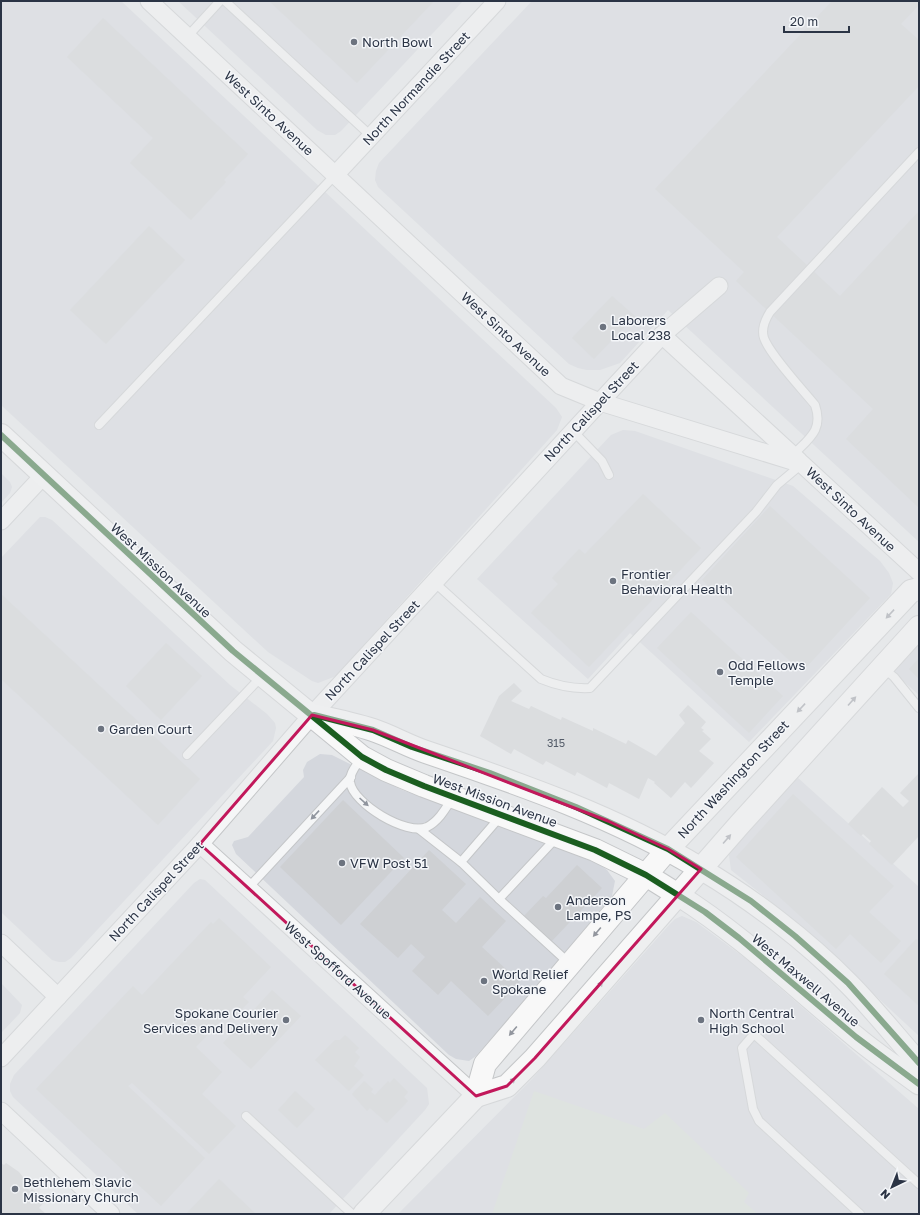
<svg xmlns="http://www.w3.org/2000/svg" width="920" height="1215" font-family="'Golos Text',sans-serif">
	<style>
		.built { fill: #d4d7dd }
		.green { fill: #d6ded6 }
		.building { fill: #ced0d3 }
		.lines { fill: none; stroke-linecap: round; stroke-linejoin: round }
		.service-casing { stroke: #c4c6c8; stroke-width: 10 }
		.minor-casing { stroke: #c4c6c8; stroke-width: 19 }
		.tertiary-casing { stroke: #c4c6c8; stroke-width: 23 }
		.secondary-casing { stroke: #c4c6c8; stroke-width: 24 }
		.service { stroke: #f5f6f7; stroke-width: 8 }
		.minor { stroke: #f5f6f7; stroke-width: 17 }
		.tertiary { stroke: #f5f6f7; stroke-width: 21 }
		.secondary { stroke: #f8f8f8; stroke-width: 22 }
		.cycleway-casing { stroke: #f4f6f9; stroke-width: 8 }
		.cycleway { stroke: #1b5e20; stroke-width: 6 }
		.oneway { fill: #92969e }
		.oneway2 { fill: #90959e }
		.marked { fill: none; stroke: #c2185b; stroke-width: 3; stroke-linejoin: round }
		.poi-dot { fill: #6c737f; stroke: #f4f6f9; stroke-width: 1.5 }
		.labels { text-anchor: middle; dominant-baseline: central; stroke-width: 3; stroke-linejoin: round; paint-order: stroke }
		.number-label { font-size: 11px; fill: #545c69 }
		.poi-label { font-size: 13px; fill: #2b3445; stroke: #f4f6f9; text-anchor: start }
		.street-label { font-size: 13px; fill: #2b3445; stroke: #f4f6f9 }
	</style>
	<rect width="100%" height="100%" fill="#e6e8ea"/>
	<g class="built">
		<polygon points="1,1 121,1 556,408 562,417 557,430 336,676 318,683 312,681 268,652 1,405"/>
		<polygon points="178,1 463,1 341,131 335,135 326,135 317,130"/>
		<polygon points="532,1 919,1 919,542 668,310 620,363 600,370 587,370 578,368 569,364 378,187 375,180 376,171 379,163"/>
		<polygon points="623,430 635,431 793,486 880,561 889,573 893,583 891,594 749,742 630,633 588,679 477,579 611,435"/>
		<polygon points="1,473 10,482 12,487 10,493 1,503"/>
		<polygon points="40,517 45,517 52,520 230,685 267,714 275,723 276,728 273,741 71,958 65,962 59,962 52,960 1,912 1,558"/>
		<polygon points="919,644 919,695 893,672"/>
		<polygon points="320,754 332,755 402,790 549,843 600,865 607,870 615,881 612,896 548,973 476,1056 469,1061 456,1059 449,1055 236,854 232,845 234,841 248,837 304,777 303,770 307,762"/>
		<polygon points="798,778 919,887 919,1036 795,921 731,870 729,855 731,849"/>
		<polygon points="200,879 205,880 427,1088 429,1104 425,1110 329,1214 138,1214 13,1097 10,1091 10,1084 14,1075 194,883"/>
		<polygon points="682,916 696,922 749,961 919,1109 919,1214 398,1214 533,1078 670,924 675,919"/>
		<polygon points="1,983 22,1005 20,1013 1,1033"/>
	</g>
	<polygon class="green" points="534,1091 644,1129 665,1113 749,1193 744,1202 758,1214 492,1214"/>
	<g class="building">
		<polygon points="269,1 434,1 357,83"/>
		<polygon points="832,1 919,1 919,5 901,24 919,40 919,86 777,237 840,296 919,211 919,508 846,439 873,409 736,281 744,272 655,189"/>
		<polygon points="103,18 248,154 224,180 226,182 191,220 130,163 153,138 67,57"/>
		<polygon points="149,226 185,260 106,344 70,310"/>
		<polygon points="612,296 635,316 594,359 572,338"/>
		<polygon points="643,494 701,548 589,667 531,613 558,584 552,578 579,549 585,554"/>
		<polygon points="770,506 870,598 802,672 702,580"/>
		<polygon points="1,594 200,779 158,825 1,679"/>
		<polygon points="691,612 783,696 749,733 657,648"/>
		<polygon points="166,643 202,676 161,720 126,686"/>
		<polygon points="919,658 919,679 909,669"/>
		<polygon points="514,683 522,691 511,701 529,709 531,706 561,720 562,717 593,731 593,728 626,744 628,740 656,756 685,723 679,715 688,705 706,722 701,728 704,730 702,731 711,739 699,751 714,763 691,788 685,782 671,798 654,783 655,782 648,778 639,799 609,783 607,788 577,772 575,776 546,761 543,765 514,749 511,754 480,736 499,696"/>
		<polygon points="919,773 919,836 892,865 869,844 871,841 863,834 861,836 848,824 882,787 903,807 909,801 900,793"/>
		<polygon points="793,794 894,886 869,912 901,941 881,963 850,934 836,949 736,857"/>
		<polygon points="343,800 404,858 341,925 280,867"/>
		<polygon points="429,850 466,884 442,910 456,923 480,897 506,921 482,947 520,982 488,1016 451,981 438,995 412,971 425,957 411,944 398,958 360,924"/>
		<polygon points="577,865 602,888 551,942 524,916 543,896 546,898"/>
		<polygon points="219,918 271,967 243,997 249,1002 239,1012 234,1007 196,1047 222,1072 202,1094 236,1126 209,1154 132,1083 128,1086 205,1158 161,1206 36,1089 133,986 142,995 211,922 213,924"/>
		<polygon points="916,939 919,941 919,1006 884,974"/>
		<polygon points="272,990 301,1016 251,1069 223,1043"/>
		<polygon points="345,1035 359,1048 355,1052 360,1057 354,1066 364,1075 349,1091 315,1060 335,1040 340,1040"/>
		<polygon points="394,1078 408,1092 404,1097 408,1101 387,1123 370,1108 367,1111 352,1094 364,1081 373,1089 371,1092 375,1095 388,1081 390,1083"/>
		<polygon points="295,1091 315,1109 297,1128 278,1110"/>
		<polygon points="1,1163 4,1165 6,1163 19,1172 30,1186 27,1188 30,1191 32,1189 45,1201 39,1208 46,1214 1,1214"/>
		<polygon points="219,1179 256,1214 187,1213"/>
	</g>
	<g class="lines">
		<g class="service-casing">
			<g id="service">
				<polyline points="225,1 371,136"/>
				<polyline points="187,37 220,1"/>
				<polyline points="99,425 336,174"/>
				<polyline points="573,431 602,461 609,475"/>
				<path d="M792 456C808 439 824 431 815 405 803 390 770 355 764 338 761 329 765 320 770 312L919 152"/>
				<path d="M434 582 541 679C558 686 572 689 590 688L756 512 777 485 802 464"/>
				<polyline points="883,668 894,677 919,708"/>
				<polyline points="187,755 262,676"/>
				<path d="M361 758C357 765 349 773 350 782 353 804 407 836 427 827 439 821 446 808 453 797"/>
				<polyline points="419,829 461,862"/>
				<polyline points="557,837 499,899 570,964"/>
				<polyline points="248,888 351,777"/>
				<polyline points="499,899 461,862 500,817"/>
				<polyline points="246,1116 352,1214"/>
				<polyline points="860,1214 759,1121 753,1109 742,1048 754,1034 919,1184"/>
			</g>
		</g>
		<g class="minor-casing">
			<g id="minor">
				<polyline points="149,1 561,386 600,402 802,464 919,572"/>
				<polyline points="336,174 497,1"/>
				<polyline points="662,335 799,461"/>
				<polyline points="1,521 44,475"/>
				<polyline points="200,844 476,1096"/>
				<polyline points="1,943 58,997"/>
				<polyline points="1,1058 200,844 312,715 600,402 662,335 719,286"/>
				<polyline points="1,1111 111,1214"/>
			</g>
		</g>
		<g class="tertiary-casing">
			<g id="tertiary">
				<path d="M701 869C752 899 807 941 848 983 873 1008 895 1036 919 1063"/>
				<path d="M678 895C743 936 797 989 856 1037 876 1054 898 1068 919 1084"/>
			</g>
		</g>
		<g class="secondary-casing">
			<g id="secondary">
				<polyline points="1,435 233,651 362,757 386,770 424,786 595,850 646,875 678,895"/>
				<path d="M317 716C336 720 355 724 373 730 391 736 408 746 426 752 520 784 616 817 701 869"/>
				<polyline points="476,1096 507,1086 535,1058 740,824 919,627"/>
				<polyline points="364,1214 476,1096 485,1064 668,849 911,591 919,589"/>
			</g>
		</g>
		<use href="#service" class="service"/>
		<use href="#minor" class="minor"/>
		<use href="#tertiary" class="tertiary"/>
		<use href="#secondary" class="secondary"/>
		<g class="cycleway-casing">
			<g id="cycleway">
				<polyline points="1,435 233,651 362,757 386,770 424,786 595,850 646,875 705,912 739,938 856,1037 919,1084"/>
				<polyline points="314,715 373,730 412,747 490,773 576,807 668,849 751,901 795,936 848,983 919,1063"/>
			</g>
		</g>
		<use href="#cycleway" class="cycleway"/>
	</g>
	<defs><path id="oneway-solid" d="M-6-.8H1V-3.2L6.5 0L1 3.2V.8H-6Z"/></defs>
	<g class="oneway">
		<use href="#oneway-solid" transform="translate(890 614) rotate(133)"/>
		<use href="#oneway-solid" transform="translate(852 701) rotate(-48)"/>
		<use href="#oneway-solid" transform="translate(801 708) rotate(133)"/>
		<use href="#oneway-solid" transform="translate(727 839) rotate(-49)"/>
		<use href="#oneway-solid" transform="translate(597 932) rotate(130)"/>
		<use href="#oneway-solid" transform="translate(599 986) rotate(-49)"/>
		<use href="#oneway-solid" transform="translate(513 1031) rotate(130)"/>
		<use href="#oneway-solid" transform="translate(511 1082) rotate(-42)"/>
	</g>
	<g class="oneway2">
		<use href="#oneway-solid" transform="translate(364 802) rotate(42)"/>
		<use href="#oneway-solid" transform="translate(315 815) rotate(133)"/>
	</g>
	<path d="M0 0H920V1215H0ZM312 715 373 730 608 821 668 849 701 869 535 1058 507 1086 476 1096 200 844Z" fill="#e6e8ea" fill-opacity=".55" fill-rule="evenodd"/>
	<path class="marked" d="M312 715 373 730 608 821 668 849 701 869 535 1058 507 1086 476 1096 200 844Z"/>
	<g class="poi-dot">
		<circle cx="354" cy="42" r="4"/>
		<circle cx="603" cy="327" r="4"/>
		<circle cx="613" cy="581" r="4"/>
		<circle cx="720" cy="672" r="4"/>
		<circle cx="101" cy="729" r="4"/>
		<circle cx="342" cy="863" r="4"/>
		<circle cx="558" cy="907" r="4"/>
		<circle cx="484" cy="981" r="4"/>
		<circle cx="286" cy="1020" r="4"/>
		<circle cx="701" cy="1020" r="4"/>
		<circle cx="15" cy="1189" r="4"/>
	</g>
	<g class="labels">
		<g class="number-label">
			<text x="556" y="742">315</text>
		</g>
		<g class="poi-label">
			<text x="362" y="42">North Bowl</text>
			<text x="611" y="320">Laborers<tspan x="611" dy="15">Local 238</tspan></text>
			<text x="621" y="574">Frontier<tspan x="621" dy="15">Behavioral Health</tspan></text>
			<text x="728" y="665">Odd Fellows<tspan x="728" dy="15">Temple</tspan></text>
			<text x="109" y="729">Garden Court</text>
			<text x="350" y="863">VFW Post 51</text>
			<text x="566" y="900">Anderson<tspan x="566" dy="15">Lampe, PS</tspan></text>
			<text x="492" y="974">World Relief<tspan x="492" dy="15">Spokane</tspan></text>
			<text x="278" y="1013" text-anchor="end">Spokane Courier<tspan x="278" dy="15">Services and Delivery</tspan></text>
			<text x="709" y="1013">North Central<tspan x="709" dy="15">High School</tspan></text>
			<text x="23" y="1182">Bethlehem Slavic<tspan x="23" dy="15">Missionary Church</tspan></text>
		</g>
		<g class="street-label">
			<text transform="translate(416 88) rotate(-47)">North Normandie Street</text>
			<text transform="translate(269 113) rotate(43)">West Sinto Avenue</text>
			<text transform="translate(506 334) rotate(43)">West Sinto Avenue</text>
			<text transform="translate(591 411) rotate(-47)">North Calispel Street</text>
			<text transform="translate(851 509) rotate(43)">West Sinto Avenue</text>
			<text transform="translate(161 570) rotate(43)">West Mission Avenue</text>
			<text transform="translate(372 650) rotate(-47)">North Calispel Street</text>
			<text transform="translate(733 779) rotate(-47)">North Washington Street</text>
			<text transform="translate(495 800) rotate(20)">West Mission Avenue</text>
			<text transform="translate(156 891) rotate(-47)">North Calispel Street</text>
			<text transform="translate(338 970) rotate(42)">West Spofford Avenue</text>
			<text transform="translate(806 980) rotate(40)">West Maxwell Avenue</text>
		</g>
	</g>
	<rect width="920" height="1215" fill="none" stroke="#2b3445" stroke-width="4"/>
	<g transform="translate(892 1187) rotate(223)" stroke="#f4f6f9" stroke-width="3" paint-order="stroke">
	<path d="M0-3L7 15L0 10L-7 15Z" fill="#2b3445"/>
	<text y="-6" font-size="11" font-weight="bold" text-anchor="middle" fill="#2b3445">N</text>
	</g>
	<path d="M784 26v6h65v-6" fill="none" stroke="#2b3445" stroke-width="2"/>
	<text x="790" y="26" font-size="12" fill="#2b3445" stroke="#f4f6f9" stroke-width="3" paint-order="stroke">20 m</text>
</svg>
